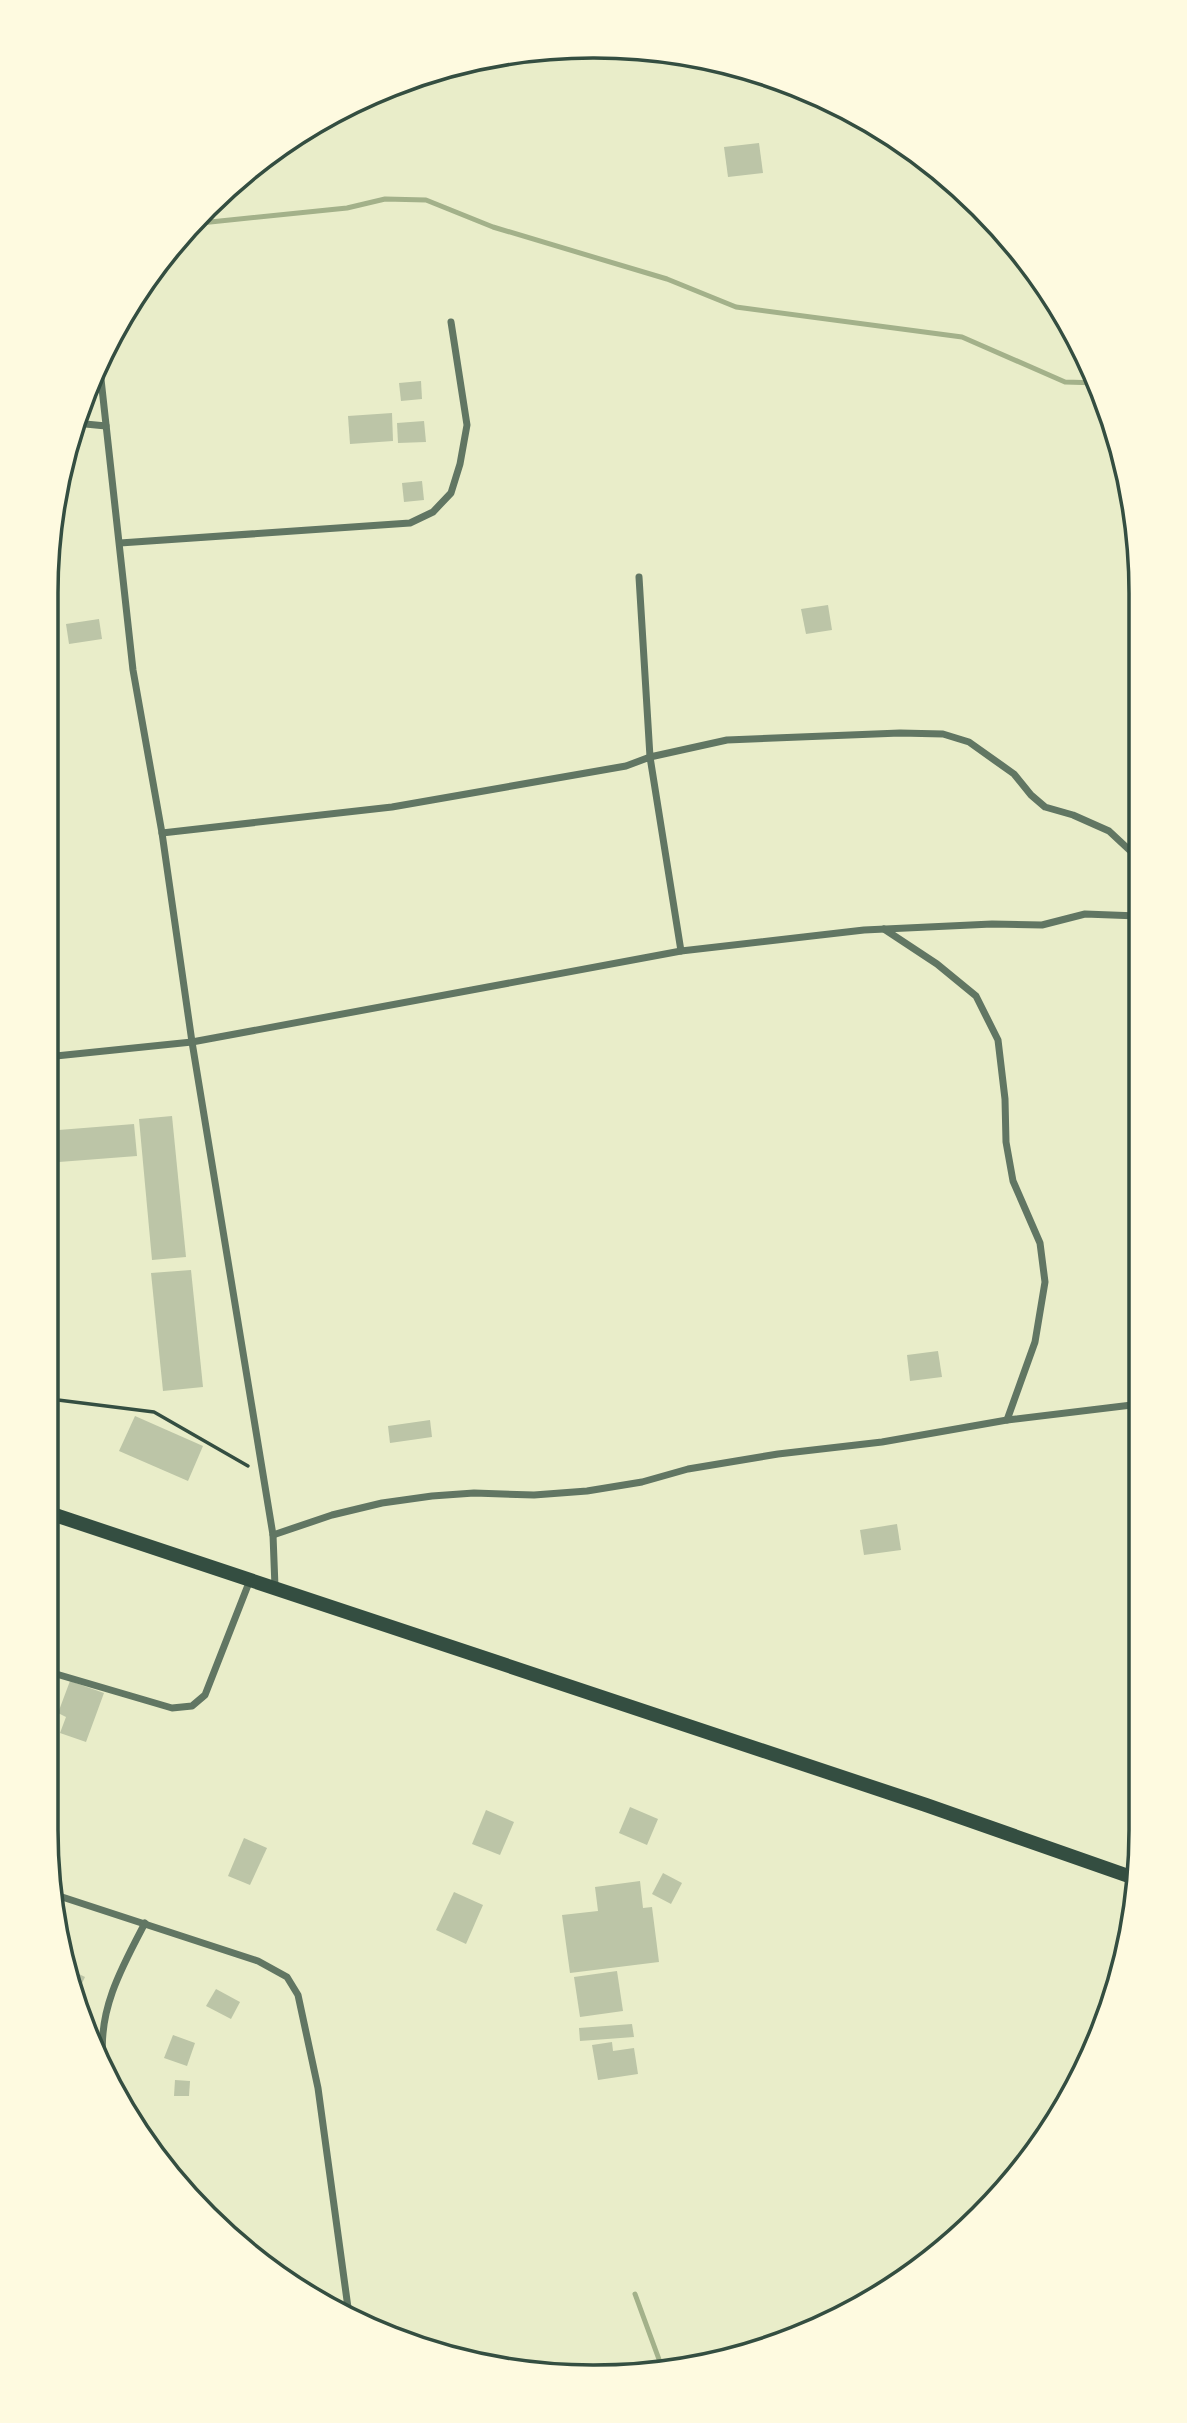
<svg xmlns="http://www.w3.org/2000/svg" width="1187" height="2423" font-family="Roboto,sans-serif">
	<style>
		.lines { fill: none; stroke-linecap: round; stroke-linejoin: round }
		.stream { stroke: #a3b18a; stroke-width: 5 }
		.building { fill: #bcc5a7 }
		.path { stroke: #344e41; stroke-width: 3.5 }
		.minor { stroke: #617663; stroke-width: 7 }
		.secondary { stroke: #344e41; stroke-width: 14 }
		.rim { fill: none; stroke: #344e41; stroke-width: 3.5 }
	</style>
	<rect width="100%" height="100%" fill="#e9edc9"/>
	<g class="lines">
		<g class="stream">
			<polyline points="191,224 347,208 385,199 426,200 493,227 667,279 736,307 962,337 1065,382 1099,383"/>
			<polyline points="635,2294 664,2373"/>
		</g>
	</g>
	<g class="building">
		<polygon points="759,143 763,173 728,177 724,147"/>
		<polygon points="421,381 422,399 401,401 399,383"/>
		<polygon points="392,413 393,441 350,444 348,416"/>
		<polygon points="424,421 426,442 398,443 397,423"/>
		<polygon points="422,481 424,500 404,502 402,483"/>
		<polygon points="828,605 832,630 806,634 801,609"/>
		<polygon points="99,619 102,639 69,644 66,624"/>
		<polygon points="172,1116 186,1257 152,1260 139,1119"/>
		<polygon points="134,1124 137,1156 46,1163 46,1131"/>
		<polygon points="191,1270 203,1387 163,1391 151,1273"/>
		<polygon points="938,1351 942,1377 910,1381 907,1355"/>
		<polygon points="135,1416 203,1446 188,1481 119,1451"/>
		<polygon points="430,1420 432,1437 390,1443 388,1426"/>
		<polygon points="897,1524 901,1550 864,1555 860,1530"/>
		<polygon points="70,1681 104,1693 86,1742 60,1733 66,1717 58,1713"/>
		<polygon points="630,1807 658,1819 647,1845 619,1833"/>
		<polygon points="486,1810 514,1822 500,1855 472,1844"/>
		<polygon points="244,1838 267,1848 250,1885 228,1876"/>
		<polygon points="663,1873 682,1883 671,1904 652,1894"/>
		<polygon points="640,1881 643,1908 652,1907 659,1962 570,1973 562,1915 598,1911 595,1887"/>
		<polygon points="454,1892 483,1905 466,1944 436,1930"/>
		<polygon points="69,1969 85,1977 74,2000"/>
		<polygon points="617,1971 623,2011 580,2017 574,1977"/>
		<polygon points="216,1989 240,2002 231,2019 206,2006"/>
		<polygon points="632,2024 634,2037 580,2041 579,2028"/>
		<polygon points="173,2035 195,2043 187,2066 164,2058"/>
		<polygon points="612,2042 613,2051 634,2048 638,2074 598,2080 592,2045"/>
		<polygon points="175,2080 190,2081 189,2096 174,2096"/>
	</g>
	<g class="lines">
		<polyline class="path" points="46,1396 58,1400 154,1412 248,1466"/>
		<g class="minor">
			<polyline points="99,361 133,670 162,833 192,1042 273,1535 275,1587"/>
			<polyline points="75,423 106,426"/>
			<polyline points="120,543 410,523 433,512 451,493 460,464 467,425 451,322"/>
			<polyline points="639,577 650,757 727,740 900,733 943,734 969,742 1014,774 1031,795 1045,807 1073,815 1109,831 1138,858"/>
			<polyline points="162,833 392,807 626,766 650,757 681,951"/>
			<polyline points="884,929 937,964 976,996 998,1040 1005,1099 1006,1142 1013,1181 1040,1243 1045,1282 1035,1342 1007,1420"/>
			<polyline points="46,1057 192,1042 681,951 864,930 992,924 1042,925 1085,914 1138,916"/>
			<polyline points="273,1535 332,1515 382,1503 432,1496 474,1493 534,1495 587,1491 642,1482 688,1469 778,1454 882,1442 1007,1420 1140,1404"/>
			<polyline points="46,1671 172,1708 192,1706 205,1695 250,1580"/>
			<polyline points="56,1895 258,1961 287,1977 298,1995 318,2088 349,2315"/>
			<path d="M103 2058C98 2009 123 1965 145 1923"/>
		</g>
		<polyline class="secondary" points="46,1512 926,1805 1137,1879"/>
	</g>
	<path d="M0 0H1187V2423H0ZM593 58H594A535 535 0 0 1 1129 593V1830A535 535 0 0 1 594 2365H593A535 535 0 0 1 58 1830V593A535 535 0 0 1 593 58Z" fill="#fefae0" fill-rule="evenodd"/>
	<path class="rim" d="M593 58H594A535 535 0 0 1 1129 593V1830A535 535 0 0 1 594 2365H593A535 535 0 0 1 58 1830V593A535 535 0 0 1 593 58Z"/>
</svg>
